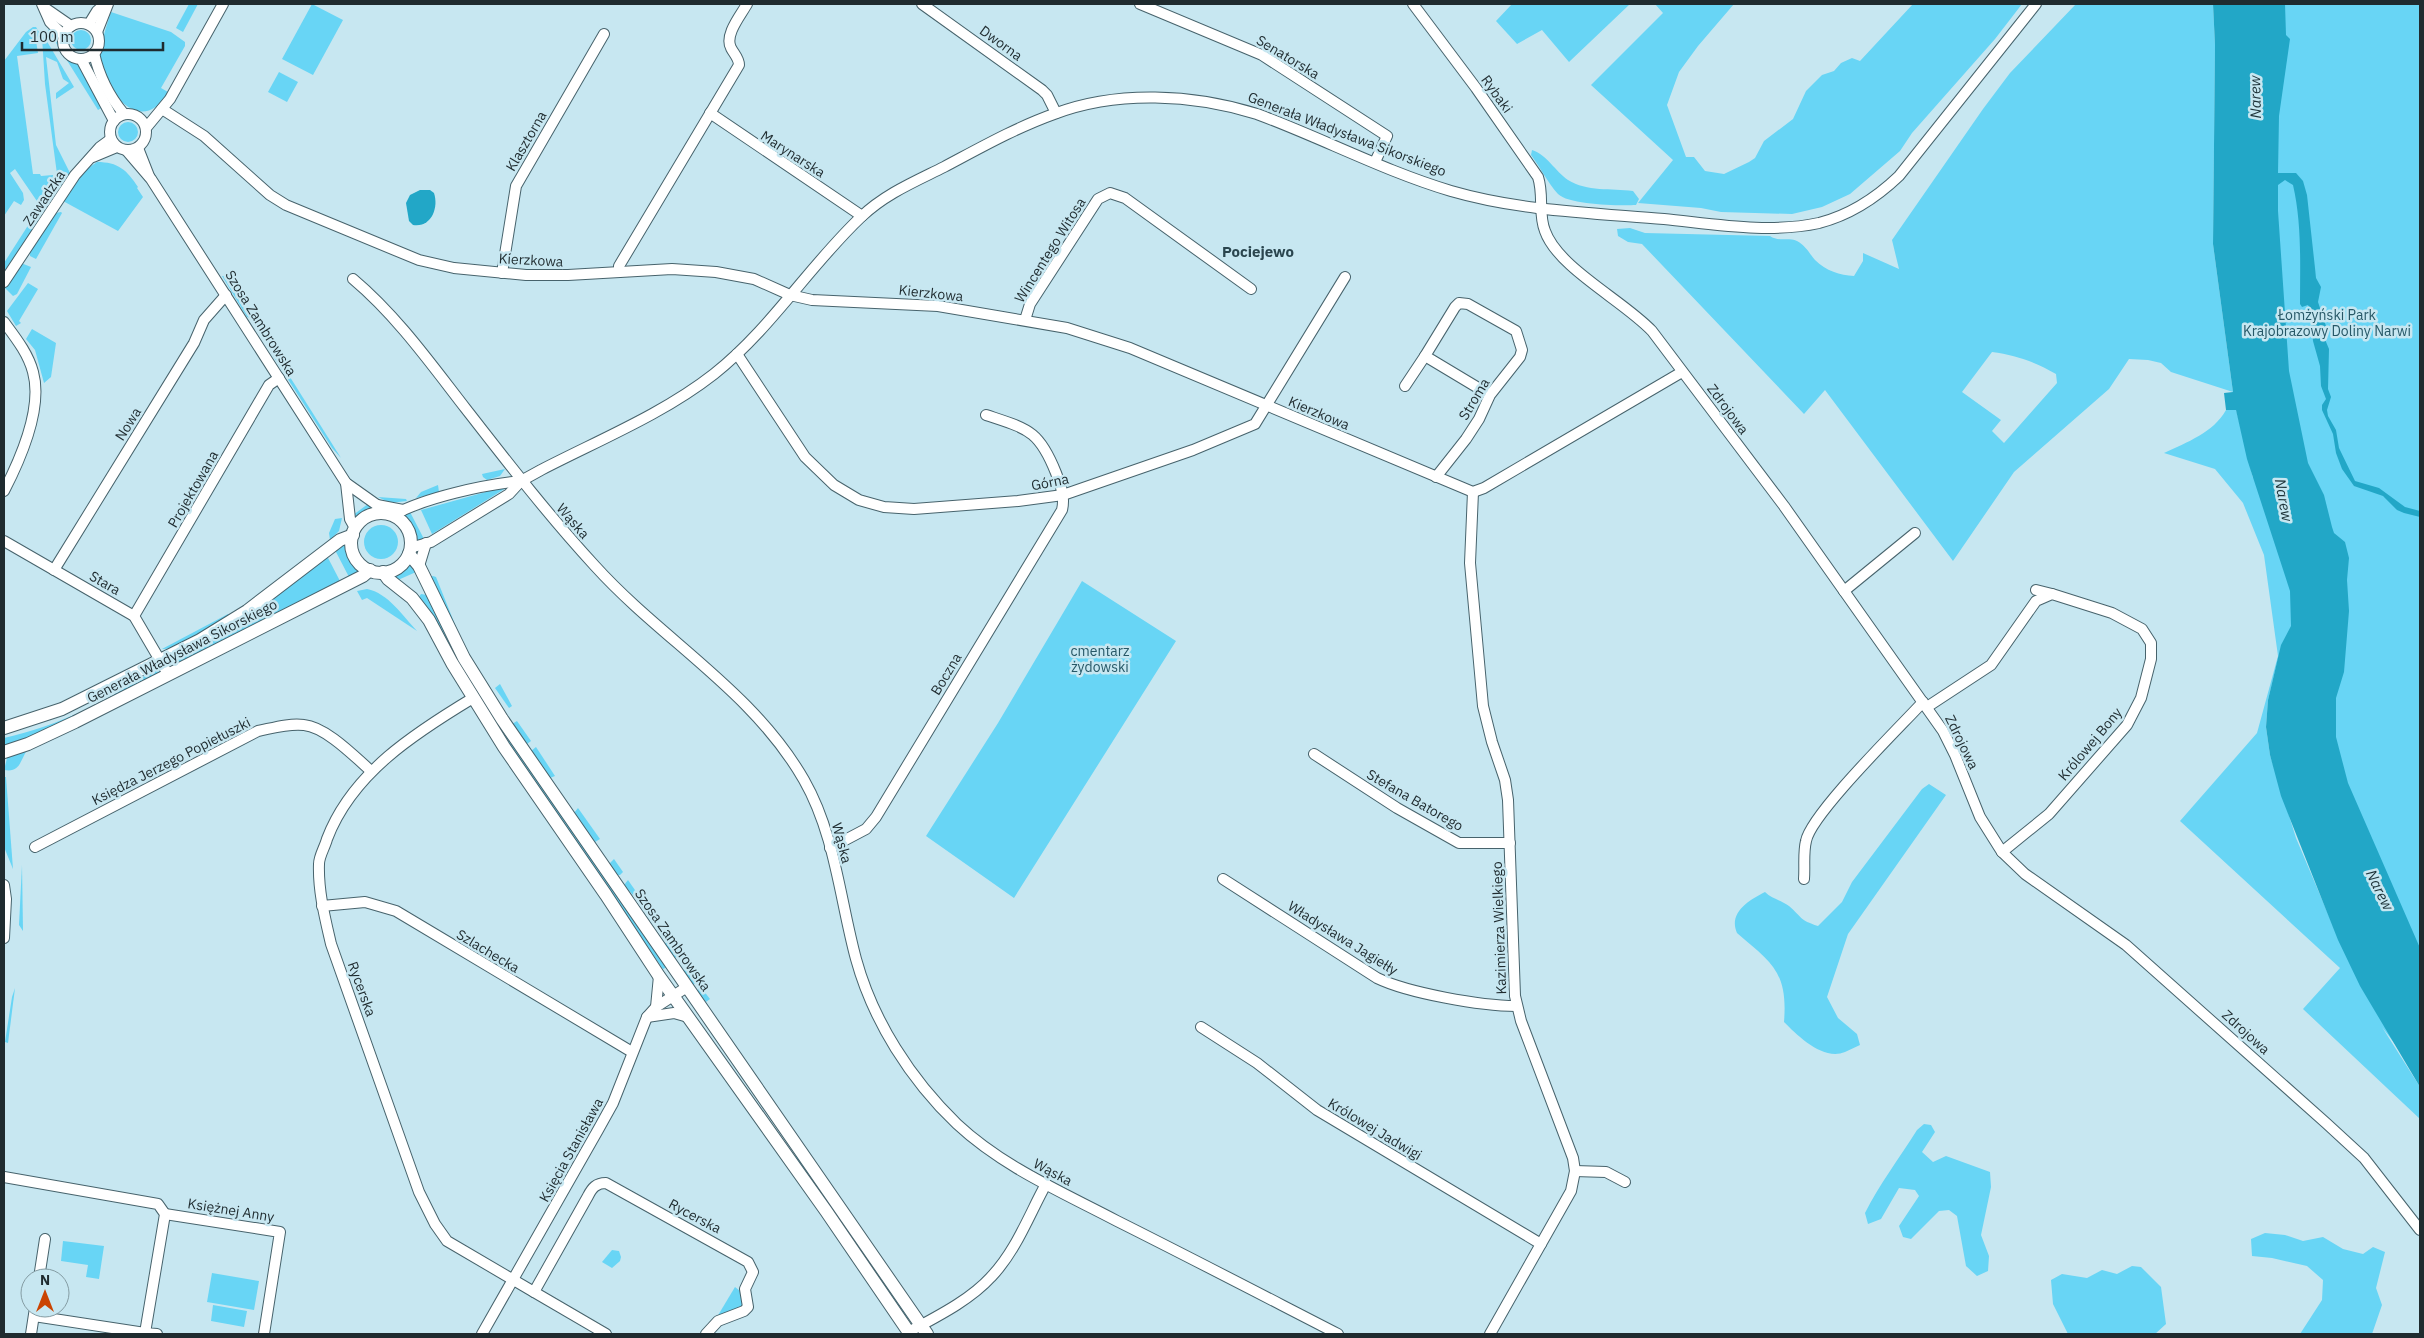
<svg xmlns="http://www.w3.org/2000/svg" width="2424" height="1338" font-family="'IBM Plex Sans',sans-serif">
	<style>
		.green { fill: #68d5f5; fill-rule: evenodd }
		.water { fill: #22a7c7 }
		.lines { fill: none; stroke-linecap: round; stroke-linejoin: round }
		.minor-casing { stroke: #47636c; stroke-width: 12 }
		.major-casing { stroke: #47636c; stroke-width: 14 }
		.minor { stroke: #fff; stroke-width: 10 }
		.major { stroke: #fff; stroke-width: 12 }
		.labels { text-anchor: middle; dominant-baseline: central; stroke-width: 5; stroke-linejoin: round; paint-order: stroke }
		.street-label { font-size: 14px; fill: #1f2b2f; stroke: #c7e7f1 }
		.park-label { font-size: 14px; fill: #275867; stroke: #c7e7f1 }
		.water-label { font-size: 15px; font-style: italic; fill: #1d3238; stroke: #c7e7f1 }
		.neighbourhood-label { font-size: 15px; font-weight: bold; fill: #2a454e; stroke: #c7e7f1 }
	</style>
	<rect width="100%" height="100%" fill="#c7e7f1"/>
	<g class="green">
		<polygon points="189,4 198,4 183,32 176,28"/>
		<polygon points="312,4 343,20 313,75 282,59"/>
		<polygon points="1512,4 1630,4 1569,62 1542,30 1517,44 1496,21"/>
		<polygon points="1655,4 1734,4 1698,46 1679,72 1667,105 1686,157 1694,157 1705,171 1724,174 1749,162 1755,158 1764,141 1793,119 1806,91 1822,75 1834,71 1841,63 1852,58 1860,61 1913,4 2022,4 1995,39 1912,133 1900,151 1850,194 1822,207 1792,214 1721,212 1701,208 1638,203 1673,160 1591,85 1663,13"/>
		<path d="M2076 4H2213L2215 45 2213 244 2233 392 2171 372 2161 363 2148 360 2129 359 2109 389 2014 472 1953 561 1825 390 1804 414 1642 244 1628 242 1618 236 1617 229 1630 228 1645 233 1770 236C1778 242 1789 237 1797 241 1806 246 1809 253 1815 260 1826 271 1840 275 1854 276L1863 261V253L1899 269 1892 240 1983 109 2010 73ZM1992 352C2016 355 2035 362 2056 374L2057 383 2004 443 1992 431 2001 420 1962 392Z"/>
		<path d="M2230 4H2420V1077L2382 1027 2420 1087V1119L2303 1009 2340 968 2180 821 2257 733 2278 656 2264 555 2243 503 2215 469 2164 453C2187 442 2213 433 2226 410L2236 409 2253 478ZM2278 659 2334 928 2296 838 2270 755 2266 727 2268 700Z"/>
		<path d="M111 12 171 32 185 42V46L161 88 168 92C142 138 106 93 99 60 98 54 108 20 111 12Z"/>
		<polygon points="33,27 36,27 39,32 36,41 38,53 17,56 33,174 40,174 41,176 53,175 55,196 47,206 41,207 15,169 10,173 23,193 24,200 21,205 14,201 4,216 4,61 26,32"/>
		<polygon points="51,27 58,37 64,55 79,65 103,107 98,110 48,30"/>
		<circle cx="81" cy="40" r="10"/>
		<polygon points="42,37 45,38 74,87 56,99 56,93 69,83 63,79 57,62 46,57 56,145 70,173 59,189 45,84"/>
		<polygon points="279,72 298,82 287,102 268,92"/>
		<circle cx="128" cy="132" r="10"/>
		<path d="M1532 150C1547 155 1555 171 1568 180 1587 192 1611 188 1633 191L1639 199 1636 205C1620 206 1569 205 1558 194 1548 183 1540 167 1531 155Z"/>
		<path d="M97 162C118 162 127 170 138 187L137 188 143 197 118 231 63 201 84 171Z"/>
		<polygon points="61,212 62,213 36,259 30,256 30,252 55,213"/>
		<polygon points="36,213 39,219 37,224 4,274 4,263"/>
		<polygon points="21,263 31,267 17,294 13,296 5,288"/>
		<polygon points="222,276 226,276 254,319 247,317"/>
		<polygon points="28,283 38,289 19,321 21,323 16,326 7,311"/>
		<polygon points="32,329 56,343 51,377 44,383 35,350 26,339"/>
		<polygon points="273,350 341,458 332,448 273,356"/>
		<polygon points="505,469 500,476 487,480 483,477 482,474"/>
		<polygon points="438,485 439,492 416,498 421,492"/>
		<polygon points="511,485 432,534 421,510"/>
		<polygon points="378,497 406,499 407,501 390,503"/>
		<polygon points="368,504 375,510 363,516 356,522 353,515"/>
		<polygon points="410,512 424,539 413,545 410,529 400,516"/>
		<polygon points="342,518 339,531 330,540 329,533 335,519"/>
		<circle cx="381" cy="542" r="17"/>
		<polygon points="349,540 352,557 364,570 349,577 335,550"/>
		<polygon points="327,556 340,581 177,664 172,663 172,660"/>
		<polygon points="409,558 416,572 398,580 388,574 400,568"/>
		<polygon points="433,576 436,577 458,632 430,577"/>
		<polygon points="1082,581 1176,641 1014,898 926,836 998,723"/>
		<path d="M367 589C388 593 403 616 417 631L367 598 362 600 357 591Z"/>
		<polygon points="421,594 427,595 469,678 667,967 663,969 502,736 419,597"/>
		<path d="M228 614 229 616C216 624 175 651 162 649Z"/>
		<path d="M156 668H159L160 673 26 739 4 746V738C59 726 110 700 156 668Z"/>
		<polygon points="500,684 512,706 509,708 495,688"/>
		<polygon points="517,721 531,741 527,744 512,724"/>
		<polygon points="536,747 555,776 550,778 531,751"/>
		<path d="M27 750C20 761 20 773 4 770L7 758Z"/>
		<polygon points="4,777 6,777 13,869 4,847"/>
		<path d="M1929 784 1946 795 1848 934 1827 997 1838 1018 1857 1034 1860 1045C1855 1047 1850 1050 1845 1052 1823 1061 1798 1036 1784 1022 1788 972 1772 963 1737 933 1728 913 1749 900 1765 892 1772 899 1781 900 1789 906 1802 917 1799 920 1818 926L1842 902 1852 882 1922 789Z"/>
		<polygon points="578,808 600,839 595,842 574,813"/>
		<polygon points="614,859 623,872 620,875 616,875 609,864"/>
		<polygon points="22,865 23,931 19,925"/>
		<polygon points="628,880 637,893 634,896 624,885"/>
		<polygon points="670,940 681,956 674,958 664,944"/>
		<polygon points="689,968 698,981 693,985 683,971"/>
		<polygon points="700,986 710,999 706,1002 697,991"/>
		<polygon points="15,988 8,1043 5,1042 12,997"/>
		<path d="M1924 1124 1931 1125 1935 1132 1922 1152 1933 1162 1946 1156 1990 1172 1991 1187 1981 1235 1989 1256 1988 1271 1977 1276 1966 1266 1957 1216 1949 1210 1939 1211 1911 1239 1903 1237 1899 1226 1919 1196 1915 1190 1899 1188 1881 1219 1868 1224 1865 1213C1879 1185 1900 1157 1917 1130Z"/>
		<polygon points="797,1154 909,1318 908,1319 795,1157"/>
		<polygon points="2265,1233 2285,1235 2303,1241 2323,1237 2343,1249 2363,1254 2373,1247 2385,1252 2376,1288 2382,1305 2372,1334 2300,1334 2322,1300 2323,1280 2307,1266 2272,1258 2252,1256 2251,1239"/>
		<polygon points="63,1241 104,1246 99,1279 86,1277 88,1265 61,1261"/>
		<polygon points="612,1250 619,1251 621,1257 620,1261 612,1268 602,1262"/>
		<polygon points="2132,1266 2141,1267 2161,1287 2166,1324 2155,1334 2068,1334 2053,1304 2051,1280 2062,1274 2087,1278 2102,1270 2117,1274"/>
		<polygon points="212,1273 259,1281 254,1310 207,1302"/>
		<polygon points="735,1287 740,1291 744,1306 717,1317"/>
		<polygon points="213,1305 247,1311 244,1327 211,1321"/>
	</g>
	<g class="water">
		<path d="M2213 4H2285L2286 35 2290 39 2279 116 2278 173H2296L2303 181 2307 195 2315 268 2316 278 2321 287 2318 302 2326 326 2324 337 2329 349 2328 389 2331 397 2327 410 2328 416 2336 430 2339 448 2355 481 2379 488 2405 507 2420 511V517L2404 513 2397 510 2383 496 2354 486 2342 469 2336 453 2333 434 2322 410V405L2326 399 2321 386 2320 366 2313 341 2310 309 2308 305 2302 307 2300 304C2300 264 2302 224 2293 185L2285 180 2278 185V211L2289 371 2308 463 2324 495 2332 527 2334 533 2345 542 2349 558 2347 580 2349 611 2344 672 2336 698V737L2348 783 2420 948V1087L2360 986 2338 940 2281 796 2270 755 2266 727 2268 700 2281 645 2291 626 2290 591 2247 459 2236 410H2226L2224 393 2233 392 2213 244 2215 45Z"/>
		<path d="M420 190H430L434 193C439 208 431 228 413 225L409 221 406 203 410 195Z"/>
	</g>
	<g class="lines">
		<g class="minor-casing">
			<g id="minor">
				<polyline points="42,4 50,22 64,36"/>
				<polyline points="922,4 1042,90 1047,95 1056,113"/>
				<polyline points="1140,4 1262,55 1387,136 1375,162"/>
				<path d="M1413 4 1476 88 1538 177C1544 195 1538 214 1545 231 1558 268 1624 301 1652 331L1784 506 1943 731 1955 755 1980 817 2002 852 2025 874 2126 945 2326 1123 2364 1158 2420 1230"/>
				<polyline points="45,8 71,26"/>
				<circle cx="81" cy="41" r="18"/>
				<polyline points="89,24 97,11 105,4"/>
				<polyline points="97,32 108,4"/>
				<path d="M94 53C99 76 109 96 124 114"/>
				<polyline points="81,59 114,121"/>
				<polyline points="162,109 204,136 270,195 286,205 419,260 454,268 526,275 568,275 672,269 716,272 754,279 790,295 812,300 938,306 1067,328 1130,348 1473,492 1484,488 1682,372"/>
				<polyline points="710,113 862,216"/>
				<circle cx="128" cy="132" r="18"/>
				<polyline points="146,128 170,99 223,4"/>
				<polyline points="138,148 149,176"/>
				<polyline points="127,151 151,179 346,483 377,505 381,513"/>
				<polyline points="93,157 117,147"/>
				<path d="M619 272V266L739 65C739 58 734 54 731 48 724 35 741 15 747 4"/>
				<polyline points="502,273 516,186 604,34"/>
				<path d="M353 279C397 316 431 364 466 409 508 463 549 516 595 566 662 640 753 691 804 780 835 834 840 900 856 959 873 1021 911 1080 957 1124 1003 1167 1062 1192 1117 1221 1191 1258 1264 1296 1338 1334"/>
				<polyline points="4,282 75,175 100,147 111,139"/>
				<polyline points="1025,320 1030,304 1098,199 1110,193 1125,198 1251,289"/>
				<path d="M4 322C15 337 28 353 33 372 43 408 20 460 4 491"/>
				<polyline points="737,354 805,457 834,485 859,500 884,507 914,509 1018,501 1063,495 1193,450 1255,424 1345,277"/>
				<polyline points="1405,386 1425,356"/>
				<polyline points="1436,477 1466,439 1479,419 1490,395 1520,357 1522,350 1516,331 1468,304 1459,303 1455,307 1425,356 1490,395"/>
				<polyline points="346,483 350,519 355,528"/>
				<polyline points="1473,492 1470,563 1483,706 1492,742 1505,780 1508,800 1515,996 1521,1021 1573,1158 1575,1171 1571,1191 1490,1334"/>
				<polyline points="377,505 403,510"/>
				<path d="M393 515C427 497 483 485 521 481"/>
				<polyline points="4,541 134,616 168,674"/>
				<path d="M410 548 431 542 509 494 521 481 541 470C599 440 663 414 714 374 771 329 809 266 861 217 885 194 914 182 944 167 980 148 1015 128 1054 114 1117 90 1193 94 1257 114 1322 138 1384 171 1451 191 1520 211 1592 213 1664 219 1714 224 1769 234 1819 223 1850 215 1876 198 1899 176L2036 4"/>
				<polyline points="419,566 426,543"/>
				<polyline points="54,570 194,343 204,320 226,295"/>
				<polyline points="2036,590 2052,594"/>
				<polyline points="1844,591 1915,533"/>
				<polyline points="134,616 269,385 279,378"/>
				<path d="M473 698C415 733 352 773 327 839 325 847 319 856 319 864 318 891 325 918 331 944L419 1192 435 1224 447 1241 534 1292"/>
				<polyline points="1927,707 1991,665 2036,601 2052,594 2112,613 2142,629 2151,643 2151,659 2141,698 2127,725 2049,814 2002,852"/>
				<polyline points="1314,754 1397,808 1459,843 1510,843"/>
				<path d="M35 847 258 731C273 728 289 723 304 725 326 727 355 757 371 771"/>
				<path d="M830 848 866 829 876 817 1062 510C1065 497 1061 486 1056 473 1039 430 1028 429 986 415"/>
				<path d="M1223 879 1377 978C1408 993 1481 1006 1516 1006"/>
				<path d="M1804 879C1805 867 1803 853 1806 841 1811 814 1900 727 1923 702"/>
				<polyline points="4,885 6,899 4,938"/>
				<polyline points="322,906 365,902 396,911 632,1052"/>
				<polyline points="656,1007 659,976"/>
				<polyline points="647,1017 674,1013 688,1017"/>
				<polyline points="1201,1027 1257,1063 1317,1110 1541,1244"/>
				<polyline points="1575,1171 1606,1172 1625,1182"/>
				<polyline points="4,1177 158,1204 165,1214 145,1333 157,1334"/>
				<polyline points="165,1214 280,1232 264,1334"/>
				<polyline points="39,1278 45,1239"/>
				<polyline points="34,1316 145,1333 145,1334"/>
				<path d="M914 1329C940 1315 971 1299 991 1277 1016 1251 1029 1215 1046 1184"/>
				<polyline points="31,1334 35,1308"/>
				<polyline points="482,1334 598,1130 613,1103 647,1017 656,1007 687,987"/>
				<path d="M606 1334 534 1292 588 1196C592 1188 596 1183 606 1183L748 1262 753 1272 745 1289 748 1307 744 1311 718 1321 706 1334"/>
			</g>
		</g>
		<g class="major-casing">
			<g id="major">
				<circle cx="381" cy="543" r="30"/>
				<polyline points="409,554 419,566 464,658 502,719 927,1334"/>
				<polyline points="383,572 388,579 412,598 429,620 452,663 504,747 606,895 659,976 826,1211 910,1334"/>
				<polyline points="4,728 62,709 200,640 247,611 340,540 353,535"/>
				<polyline points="4,752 28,744 75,722 363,576 370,570"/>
			</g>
		</g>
		<use href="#minor" class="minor"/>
		<use href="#major" class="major"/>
	</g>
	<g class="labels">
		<g class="street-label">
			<text transform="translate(1001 43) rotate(36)">Dworna</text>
			<text transform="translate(1288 57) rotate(31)">Senatorska</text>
			<text transform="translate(1497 94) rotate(54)">Rybaki</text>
			<text transform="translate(1347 134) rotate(21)">Generała Władysława Sikorskiego</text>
			<text transform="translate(526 141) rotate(-60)">Klasztorna</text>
			<text transform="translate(793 154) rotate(33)">Marynarska</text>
			<text transform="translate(44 198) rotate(-56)">Zawadzka</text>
			<text transform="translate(1050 250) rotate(-58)">Wincentego Witosa</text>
			<text transform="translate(531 260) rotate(3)">Kierzkowa</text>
			<text transform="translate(931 293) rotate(6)">Kierzkowa</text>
			<text transform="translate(261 323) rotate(58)">Szosa Zambrowska</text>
			<text transform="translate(1474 399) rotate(-59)">Stroma</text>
			<text transform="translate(1728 409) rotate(53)">Zdrojowa</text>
			<text transform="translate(1319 413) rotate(23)">Kierzkowa</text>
			<text transform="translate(128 424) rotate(-58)">Nowa</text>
			<text transform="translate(1050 482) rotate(-11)">Górna</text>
			<text transform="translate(193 489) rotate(-60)">Projektowana</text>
			<text transform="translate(573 521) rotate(49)">Wąska</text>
			<text transform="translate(105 583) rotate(30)">Stara</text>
			<text transform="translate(182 651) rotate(-27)">Generała Władysława Sikorskiego</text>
			<text transform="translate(946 674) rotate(-59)">Boczna</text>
			<text transform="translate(1962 742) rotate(64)">Zdrojowa</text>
			<text transform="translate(2090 744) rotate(-50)">Królowej Bony</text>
			<text transform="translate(171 761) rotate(-27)">Księdza Jerzego Popiełuszki</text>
			<text transform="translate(1415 800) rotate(30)">Stefana Batorego</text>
			<text transform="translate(842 843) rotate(75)">Wąska</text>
			<text transform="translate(1499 928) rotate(-92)">Kazimierza Wielkiego</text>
			<text transform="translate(1343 938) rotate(32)">Władysława Jagiełły</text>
			<text transform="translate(673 940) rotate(55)">Szosa Zambrowska</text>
			<text transform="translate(488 951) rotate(31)">Szlachecka</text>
			<text transform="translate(362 989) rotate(70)">Rycerska</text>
			<text transform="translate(2246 1032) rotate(42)">Zdrojowa</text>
			<text transform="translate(1375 1129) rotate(31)">Królowej Jadwigi</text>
			<text transform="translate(571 1150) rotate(-61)">Księcia Stanisława</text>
			<text transform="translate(1053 1172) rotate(28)">Wąska</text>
			<text transform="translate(231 1210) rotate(9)">Księżnej Anny</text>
			<text transform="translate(695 1216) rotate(28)">Rycerska</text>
		</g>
		<g class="park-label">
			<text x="2327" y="315">Łomżyński Park<tspan x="2327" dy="16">Krajobrazowy Doliny Narwi</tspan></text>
			<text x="1100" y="651">cmentarz<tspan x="1100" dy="16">żydowski</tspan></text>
		</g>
		<g class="water-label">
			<text transform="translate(2255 97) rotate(-91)">Narew</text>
			<text transform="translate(2284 500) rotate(80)">Narew</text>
			<text transform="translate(2380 890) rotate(64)">Narew</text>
		</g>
		<g class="neighbourhood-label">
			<text x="1258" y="251">Pociejewo</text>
		</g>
	</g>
	<rect width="2424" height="1338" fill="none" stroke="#1f2b2f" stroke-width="10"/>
	<g transform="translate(45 1293)"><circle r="24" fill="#c7e7f1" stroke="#849ca3"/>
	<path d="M0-4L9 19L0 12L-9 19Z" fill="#ca4402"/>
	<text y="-8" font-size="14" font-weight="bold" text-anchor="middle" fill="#1f2b2f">N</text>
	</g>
	<path d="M22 42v8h141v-8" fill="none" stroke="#1f2b2f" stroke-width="2.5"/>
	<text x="30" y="42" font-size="15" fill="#1f2b2f" stroke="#c7e7f1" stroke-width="4" paint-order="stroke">100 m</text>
</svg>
